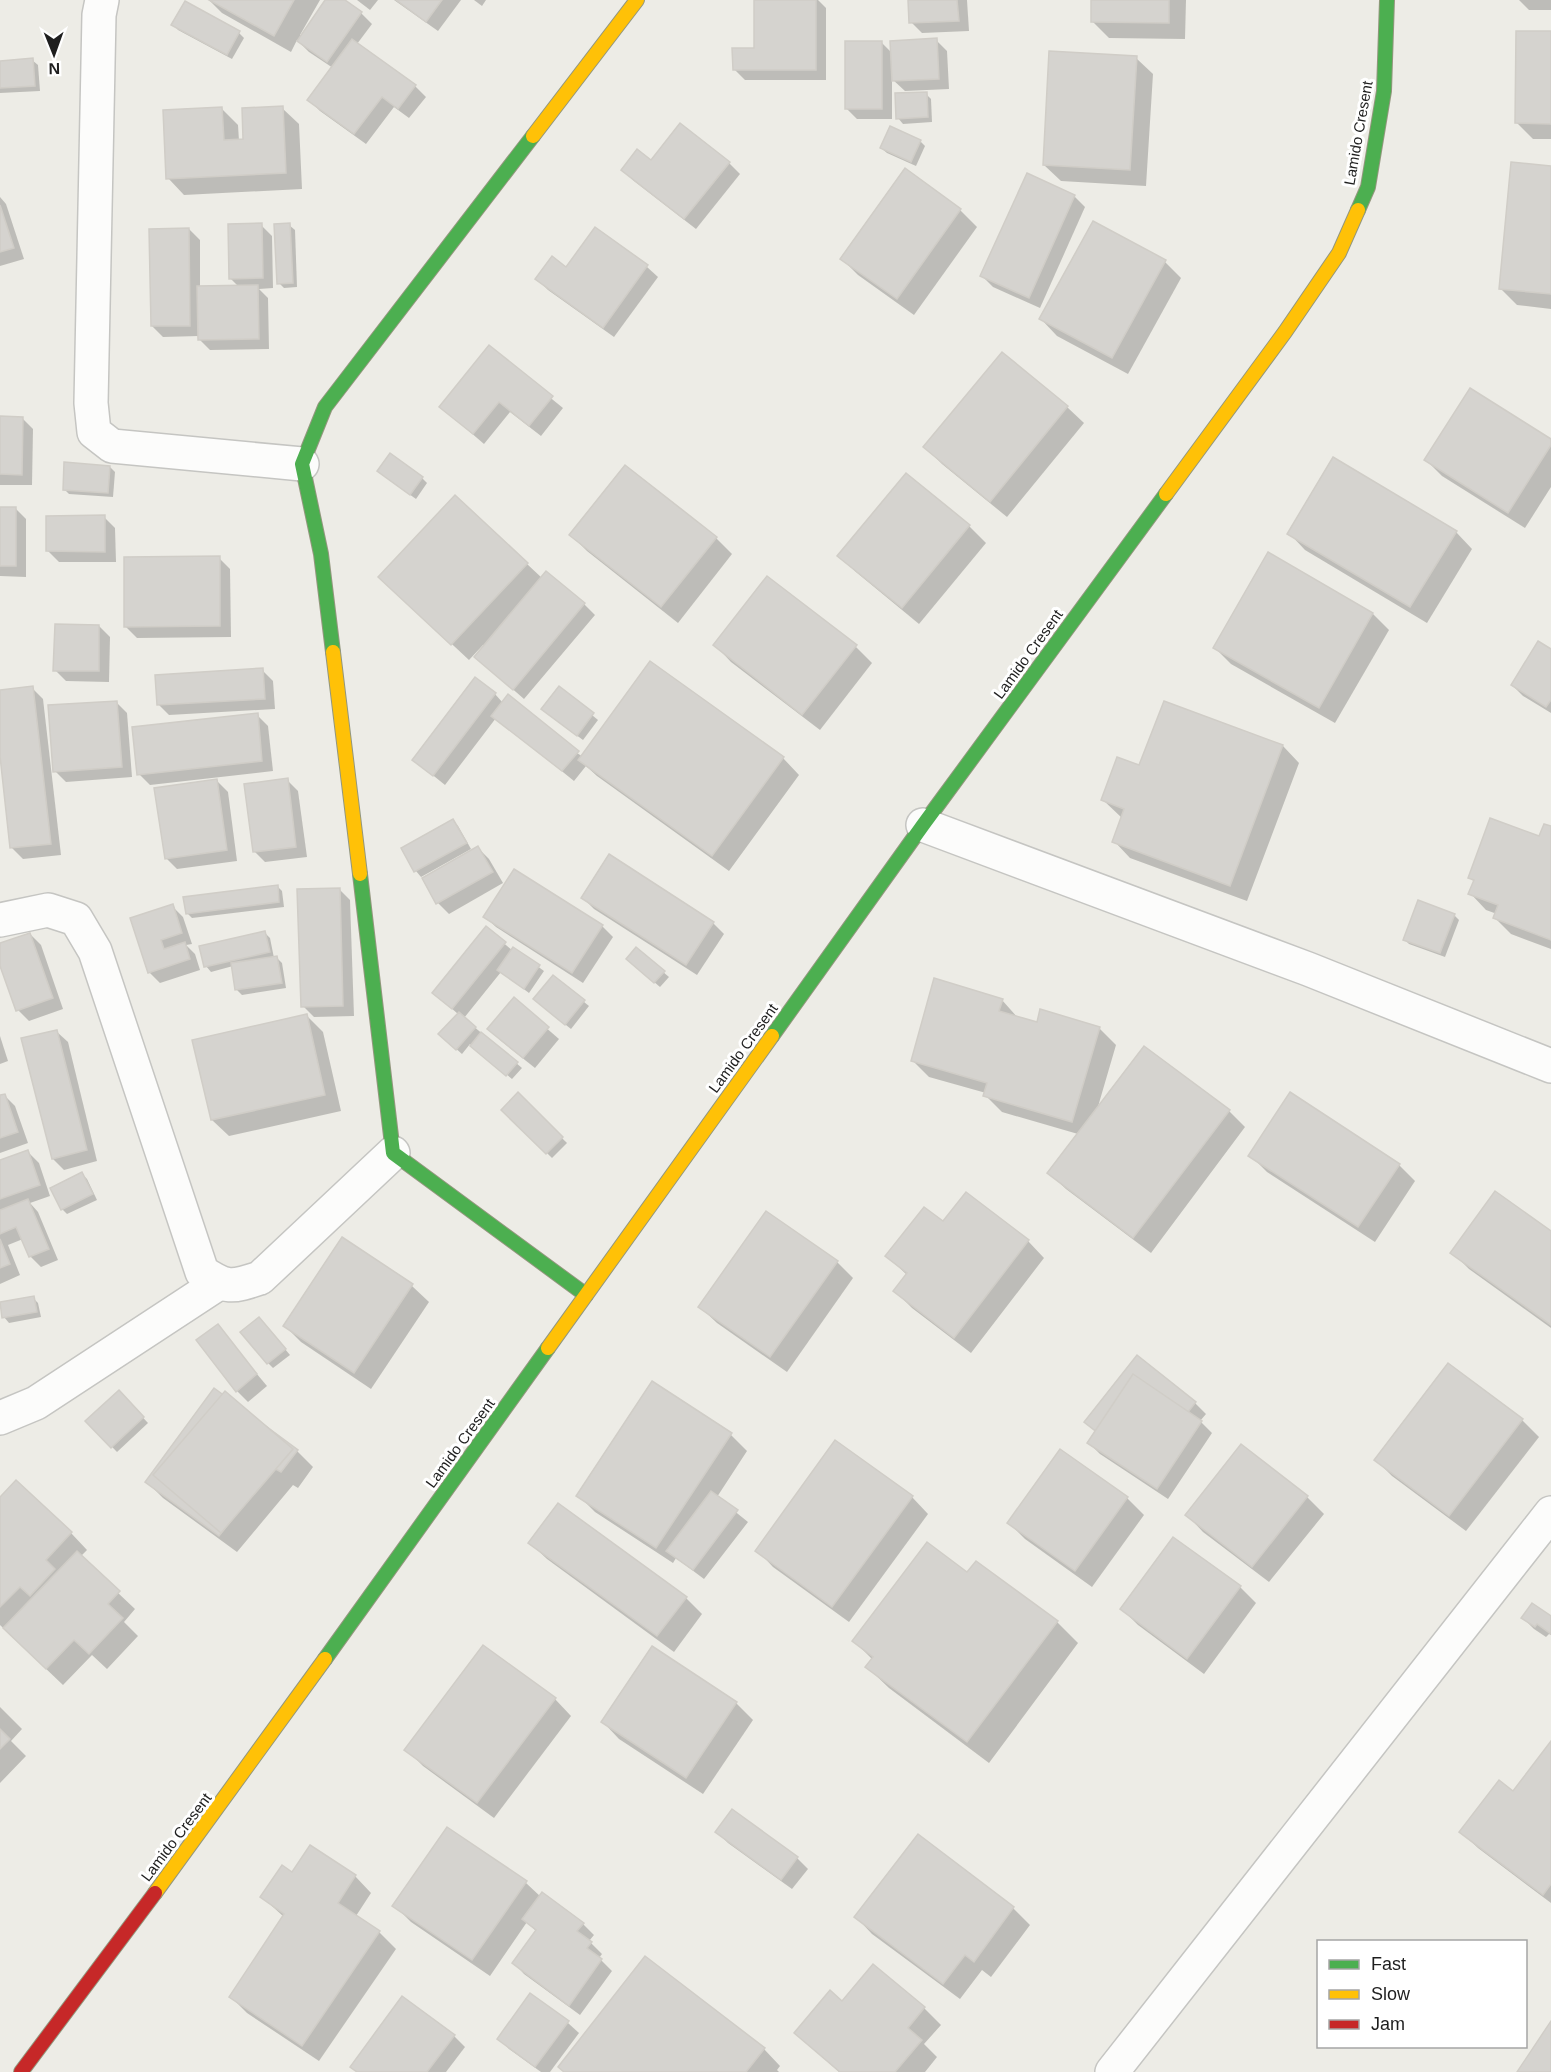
<svg xmlns="http://www.w3.org/2000/svg" width="1551" height="2072" font-family="Arial,sans-serif">
	<style>
		.shadow { fill: #0003 }
		.building { fill: #d5d3cf; stroke: #d0cdc7; stroke-width: 1.5 }
		.lines { fill: none; stroke-linecap: round; stroke-linejoin: round }
		.street-casing { stroke: #c5c5c2; stroke-width: 36 }
		.fast-casing { stroke: #93977e; stroke-width: 16 }
		.slow-casing { stroke: #93977e; stroke-width: 16 }
		.jam-casing { stroke: #93977e; stroke-width: 16 }
		.street { stroke: #fcfcfb; stroke-width: 33 }
		.fast { stroke: #4caf50; stroke-width: 14 }
		.slow { stroke: #ffc107; stroke-width: 14 }
		.jam { stroke: #c62828; stroke-width: 14 }
		.labels { text-anchor: middle; dominant-baseline: central; stroke-width: 6; stroke-linejoin: round; paint-order: stroke }
		.street-label { font-size: 15px; fill: #1e1e1e; stroke: #fff }
	</style>
	<rect width="100%" height="100%" fill="#edece6"/>
	<g class="shadow">
		<polygon points="209,0 320,0 300,35 302,36 327,0 342,0 361,13 372,24 357,44 415,86 426,97 409,118 394,107 366,144 320,111 309,100 333,68 309,52 297,40 291,52 222,13"/>
		<polygon points="357,0 378,0 370,10"/>
		<polygon points="394,0 461,0 438,31"/>
		<polygon points="474,0 486,0 482,6"/>
		<polygon points="756,0 818,0 826,8 826,80 745,80 734,69 756,50"/>
		<polygon points="910,0 967,0 969,31 922,33 911,22"/>
		<polygon points="1093,0 1186,0 1185,39 1109,38 1092,21"/>
		<polygon points="1519,0 1551,0 1551,10 1529,10"/>
		<polygon points="173,24 239,33 244,38 232,59 178,30"/>
		<polygon points="1551,33 1551,139 1533,139 1517,123"/>
		<polygon points="936,40 947,51 949,89 905,91 892,79 892,119 857,119 846,108 881,42 892,53"/>
		<polygon points="1136,58 1153,74 1146,186 1061,181 1044,165"/>
		<polygon points="32,60 38,65 40,91 0,93 0,62"/>
		<polygon points="926,94 931,99 932,122 903,124 898,118"/>
		<polygon points="282,108 299,124 302,189 184,195 168,178 222,109 238,125 239,141 245,140"/>
		<polygon points="920,141 925,146 916,166 887,153 881,148"/>
		<polygon points="651,162 729,163 740,174 696,229 634,181 623,170"/>
		<polygon points="1551,168 1551,309 1517,305 1501,289"/>
		<polygon points="905,171 960,210 977,227 914,315 858,275 842,259"/>
		<polygon points="1074,196 1085,207 1040,308 993,287 982,276"/>
		<polygon points="0,197 6,204 24,259 0,266"/>
		<polygon points="261,225 272,236 273,288 259,289 268,298 269,349 210,350 199,339 199,336 163,337 152,326 189,229 200,240 200,288 239,287 230,278"/>
		<polygon points="289,225 295,230 297,287 284,288 279,283"/>
		<polygon points="1165,262 1181,278 1128,374 1057,336 1041,319"/>
		<polygon points="647,267 658,277 614,337 548,290 537,279 566,269"/>
		<polygon points="489,348 563,408 541,436 510,412 484,444 441,407"/>
		<polygon points="1002,354 1067,407 1084,423 1007,517 942,464 925,447"/>
		<polygon points="0,418 22,418 33,429 32,485 0,485"/>
		<polygon points="1551,440 1551,487 1525,528 1442,476 1426,460"/>
		<polygon points="110,467 115,472 113,497 69,494 64,489"/>
		<polygon points="906,475 969,526 986,543 919,624 856,572 839,556"/>
		<polygon points="384,476 422,478 427,483 416,499"/>
		<polygon points="0,508 15,508 26,519 26,577 0,576"/>
		<polygon points="104,517 115,528 116,562 59,562 48,551"/>
		<polygon points="1456,532 1472,549 1427,623 1305,550 1289,533"/>
		<polygon points="571,535 716,538 732,554 678,623 587,551"/>
		<polygon points="1268,554 1373,614 1389,630 1335,723 1231,664 1215,648"/>
		<polygon points="219,558 230,569 231,637 137,638 126,627"/>
		<polygon points="527,564 542,578 584,604 595,615 524,699 476,657 485,647 483,645 469,660 397,593"/>
		<polygon points="99,626 110,637 109,682 66,681 55,670"/>
		<polygon points="715,645 856,647 872,663 820,730 731,662"/>
		<polygon points="1551,651 1551,713 1523,696 1512,685"/>
		<polygon points="262,670 273,681 275,709 169,715 158,704"/>
		<polygon points="32,688 43,699 61,855 23,859 12,848 0,743 0,692"/>
		<polygon points="559,688 598,720 583,740 548,714"/>
		<polygon points="495,694 503,703 583,757 783,758 799,775 729,871 597,776 586,766 574,781 496,718 445,785 414,760"/>
		<polygon points="116,702 127,713 132,777 66,782 55,771"/>
		<polygon points="1165,703 1283,746 1299,763 1247,901 1130,858 1114,841 1122,818 1103,800 1140,767"/>
		<polygon points="257,715 268,726 273,771 150,785 139,774"/>
		<polygon points="287,780 298,791 307,857 265,862 254,851"/>
		<polygon points="217,781 228,792 237,861 177,869 166,858"/>
		<polygon points="453,821 458,826 471,849 421,877 416,871 403,849"/>
		<polygon points="1551,828 1551,949 1511,934 1495,918 1497,914 1486,910 1470,893 1474,882 1470,877 1539,838"/>
		<polygon points="478,848 489,859 503,883 449,914 438,903"/>
		<polygon points="610,857 713,923 724,934 697,975 594,909 583,898"/>
		<polygon points="277,886 282,891 284,907 192,918 187,913"/>
		<polygon points="339,889 350,900 354,1016 314,1017 303,1006"/>
		<polygon points="172,906 183,917 192,944 186,945 195,954 200,970 160,983 149,972"/>
		<polygon points="1454,915 1459,920 1445,957 1409,944 1404,939"/>
		<polygon points="485,917 602,926 613,937 583,983 496,927"/>
		<polygon points="486,928 513,951 514,949 544,971 529,993 501,972 464,1018 522,1068 512,1079 470,1044 462,1054 445,1039 458,1014 434,993"/>
		<polygon points="265,933 270,938 274,958 277,958 282,963 286,988 242,995 237,990 233,966 211,972 206,966"/>
		<polygon points="30,934 41,945 63,1009 29,1021 18,1010 0,962 0,945"/>
		<polygon points="636,949 669,977 660,987 633,964"/>
		<polygon points="553,977 589,1006 571,1029 540,1004"/>
		<polygon points="514,1000 559,1039 535,1068 500,1040"/>
		<polygon points="1002,1000 1018,1018 1038,1024 1099,1028 1116,1045 1097,1110 1229,1111 1245,1127 1151,1253 1066,1189 1049,1173 1078,1134 1002,1112 985,1095 986,1093 929,1077 912,1060"/>
		<polygon points="307,1016 323,1032 341,1111 229,1136 212,1120"/>
		<polygon points="57,1032 68,1042 97,1161 64,1170 53,1159"/>
		<polygon points="0,1036 8,1061 0,1064"/>
		<polygon points="4,1095 15,1106 28,1143 0,1153 0,1097"/>
		<polygon points="518,1095 567,1143 552,1158 503,1110"/>
		<polygon points="28,1152 39,1163 50,1196 30,1203 38,1212 58,1260 41,1267 30,1256 23,1239 8,1245 20,1275 0,1284 0,1161"/>
		<polygon points="1250,1155 1399,1165 1415,1181 1375,1242 1267,1172"/>
		<polygon points="82,1174 87,1179 97,1200 67,1214 62,1209"/>
		<polygon points="943,1223 1028,1241 1044,1258 971,1353 912,1308 895,1291 907,1275 887,1256"/>
		<polygon points="1551,1233 1551,1328 1469,1269 1452,1252"/>
		<polygon points="343,1239 412,1286 429,1302 371,1389 301,1342 285,1326"/>
		<polygon points="837,1262 853,1278 787,1372 717,1323 700,1307"/>
		<polygon points="33,1298 38,1303 41,1317 9,1323 4,1317"/>
		<polygon points="264,1324 290,1355 273,1368 268,1363"/>
		<polygon points="217,1326 267,1386 248,1402 237,1391"/>
		<polygon points="1448,1365 1522,1420 1539,1437 1466,1531 1392,1476 1376,1460"/>
		<polygon points="119,1392 148,1423 117,1452 87,1421"/>
		<polygon points="1195,1403 1206,1414 1200,1421 1212,1433 1168,1499 1100,1454 1089,1443 1096,1432 1086,1422"/>
		<polygon points="270,1431 297,1451 313,1467 298,1488 293,1485 237,1552 163,1498 147,1482"/>
		<polygon points="731,1435 747,1451 717,1497 748,1522 704,1579 676,1558 673,1563 595,1512 578,1495"/>
		<polygon points="835,1442 912,1497 928,1514 849,1622 773,1567 757,1550"/>
		<polygon points="1241,1446 1307,1497 1324,1514 1269,1582 1203,1532 1187,1515"/>
		<polygon points="1061,1451 1127,1498 1144,1515 1092,1587 1025,1539 1009,1523"/>
		<polygon points="0,1499 71,1533 87,1550 80,1557 135,1609 124,1622 138,1636 107,1669 92,1655 63,1685 0,1625"/>
		<polygon points="530,1543 686,1598 702,1614 674,1652 547,1559"/>
		<polygon points="967,1574 1057,1622 1078,1643 989,1763 889,1688 867,1667 873,1660 854,1641"/>
		<polygon points="1240,1587 1256,1603 1204,1674 1138,1625 1122,1609"/>
		<polygon points="1523,1618 1551,1618 1551,1635 1549,1634 1546,1637 1534,1629"/>
		<polygon points="653,1648 736,1703 753,1720 703,1794 619,1739 603,1722"/>
		<polygon points="555,1699 571,1716 494,1818 423,1766 406,1749"/>
		<polygon points="0,1707 22,1729 11,1741 26,1756 0,1783"/>
		<polygon points="1551,1743 1551,1903 1478,1848 1461,1832 1513,1793"/>
		<polygon points="447,1829 526,1883 541,1897 583,1924 594,1935 589,1941 602,1954 599,1958 612,1971 580,2015 524,1974 514,1963 537,1932 527,1922 490,1976 411,1922 394,1905"/>
		<polygon points="717,1832 797,1858 808,1869 792,1889 728,1843"/>
		<polygon points="918,1836 1013,1908 1030,1925 991,1977 982,1970 960,1999 872,1934 856,1917"/>
		<polygon points="293,1874 355,1876 371,1893 356,1916 379,1932 396,1949 319,2061 247,2013 231,1997 284,1917 262,1897"/>
		<polygon points="873,1966 924,2008 941,2025 924,2044 937,2057 925,2072 839,2072 796,2033 842,2003"/>
		<polygon points="531,1995 568,2023 579,2033 550,2072 541,2072 509,2049 499,2038"/>
		<polygon points="454,2036 465,2047 446,2072 357,2072 351,2067"/>
		<polygon points="764,2049 780,2066 777,2070 779,2072 565,2072"/>
	</g>
	<g class="building">
		<polygon points="209,0 294,0 274,36"/>
		<polygon points="325,0 345,0 362,12 327,62 297,41"/>
		<polygon points="396,0 442,0 426,22"/>
		<polygon points="754,0 816,0 816,70 733,70 732,48 754,48"/>
		<polygon points="908,0 957,0 959,21 909,23"/>
		<polygon points="1091,0 1169,0 1169,23 1091,22"/>
		<polygon points="185,1 240,31 227,55 171,25"/>
		<polygon points="1516,31 1551,31 1551,124 1515,123"/>
		<polygon points="937,38 939,79 892,81 890,41"/>
		<polygon points="352,39 416,85 398,109 382,97 354,134 307,100"/>
		<rect x="845" y="41" width="37" height="68"/>
		<polygon points="1049,51 1137,56 1130,170 1043,165"/>
		<polygon points="33,58 35,86 0,88 0,61"/>
		<polygon points="927,92 928,117 896,119 895,93"/>
		<polygon points="283,106 286,173 166,179 163,110 222,107 224,140 243,139 242,108"/>
		<polygon points="680,123 730,162 684,219 621,170 637,149 651,160"/>
		<polygon points="890,126 921,140 911,162 880,148"/>
		<polygon points="1511,162 1551,166 1551,294 1499,289"/>
		<polygon points="905,168 961,209 897,299 840,259"/>
		<polygon points="1027,173 1075,195 1029,298 980,276"/>
		<polygon points="0,205 14,248 0,252"/>
		<polygon points="1093,221 1166,260 1112,358 1039,319"/>
		<polygon points="262,223 263,278 229,279 228,224"/>
		<polygon points="290,223 293,283 277,284 274,224"/>
		<polygon points="595,227 648,265 603,328 535,279 552,256 566,267"/>
		<polygon points="189,228 190,326 151,326 149,229"/>
		<polygon points="258,285 259,339 198,340 197,286"/>
		<polygon points="489,345 553,396 529,426 499,402 473,434 439,407"/>
		<polygon points="1002,352 1068,406 990,502 923,447"/>
		<polygon points="1470,388 1551,439 1551,445 1508,513 1424,460"/>
		<polygon points="0,416 23,417 22,475 0,474"/>
		<polygon points="390,453 423,477 410,495 377,471"/>
		<polygon points="1333,457 1457,531 1410,607 1287,534"/>
		<polygon points="64,462 110,466 108,493 63,490"/>
		<polygon points="625,465 717,537 661,607 569,535"/>
		<polygon points="906,473 970,525 902,608 837,556"/>
		<polygon points="455,495 528,563 451,645 378,577"/>
		<rect x="0" y="507" width="16" height="59"/>
		<polygon points="105,515 105,552 46,551 46,516"/>
		<polygon points="1268,552 1373,613 1319,708 1213,648"/>
		<polygon points="220,556 220,626 124,627 124,557"/>
		<polygon points="546,571 585,603 513,690 474,657"/>
		<polygon points="767,576 857,645 802,715 713,645"/>
		<polygon points="55,624 99,625 99,671 53,671"/>
		<polygon points="1538,641 1551,649 1551,700 1546,707 1511,685"/>
		<polygon points="650,661 784,757 712,856 578,760"/>
		<polygon points="263,668 265,699 157,705 155,675"/>
		<polygon points="475,677 496,693 433,776 412,760"/>
		<polygon points="33,686 51,844 10,848 0,756 0,690"/>
		<polygon points="559,686 594,713 577,736 541,709"/>
		<polygon points="508,694 579,751 562,771 491,716"/>
		<polygon points="117,701 122,767 53,772 48,705"/>
		<polygon points="1164,701 1283,745 1230,886 1112,842 1124,809 1101,800 1117,757 1139,765"/>
		<polygon points="258,713 262,761 137,775 132,727"/>
		<polygon points="288,778 296,847 253,852 244,784"/>
		<polygon points="217,779 227,850 165,859 154,788"/>
		<polygon points="1490,818 1539,836 1544,824 1551,826 1551,940 1493,918 1498,905 1468,894 1474,880 1468,878"/>
		<polygon points="453,819 467,843 414,872 401,848"/>
		<polygon points="478,846 493,872 436,904 422,878"/>
		<polygon points="609,854 714,922 686,965 581,898"/>
		<polygon points="514,869 603,925 572,973 483,917"/>
		<polygon points="278,885 279,902 186,914 183,897"/>
		<polygon points="340,888 343,1006 301,1007 297,889"/>
		<polygon points="1418,900 1455,914 1440,953 1403,940"/>
		<polygon points="173,904 182,933 161,940 164,949 185,942 190,959 148,973 130,918"/>
		<polygon points="486,926 506,942 452,1009 432,993"/>
		<polygon points="265,931 270,952 204,967 199,946"/>
		<polygon points="30,933 53,998 16,1011 0,966 0,943"/>
		<polygon points="513,947 540,965 524,989 497,970"/>
		<polygon points="636,947 665,971 654,983 626,959"/>
		<polygon points="277,956 282,983 235,990 231,963"/>
		<polygon points="553,975 585,1000 565,1025 533,999"/>
		<polygon points="934,978 1003,999 999,1011 1037,1022 1040,1009 1100,1027 1072,1122 983,1096 987,1083 911,1061"/>
		<polygon points="514,997 549,1027 523,1058 487,1029"/>
		<polygon points="459,1012 476,1027 456,1050 438,1034"/>
		<polygon points="307,1014 325,1095 211,1120 192,1040"/>
		<polygon points="57,1030 87,1150 52,1159 21,1038"/>
		<polygon points="481,1032 518,1062 506,1076 470,1046"/>
		<polygon points="1144,1046 1230,1110 1133,1238 1047,1173"/>
		<polygon points="518,1092 563,1137 546,1154 501,1110"/>
		<polygon points="1290,1092 1400,1164 1358,1227 1248,1156"/>
		<polygon points="5,1094 18,1132 0,1138 0,1095"/>
		<polygon points="28,1150 40,1185 0,1199 0,1160"/>
		<polygon points="82,1172 93,1194 61,1210 50,1188"/>
		<polygon points="1495,1191 1551,1231 1551,1325 1450,1253"/>
		<polygon points="966,1192 1029,1240 954,1338 893,1291 907,1273 885,1256 924,1207 943,1221"/>
		<polygon points="28,1199 49,1249 29,1257 16,1227 0,1234 0,1210"/>
		<polygon points="766,1211 838,1261 770,1357 698,1307"/>
		<polygon points="342,1237 413,1284 354,1373 283,1326"/>
		<polygon points="0,1239 10,1264 0,1268"/>
		<polygon points="34,1296 37,1312 2,1318 0,1302"/>
		<polygon points="259,1317 286,1349 267,1364 240,1332"/>
		<polygon points="218,1324 257,1374 236,1392 196,1340"/>
		<polygon points="1137,1355 1196,1402 1144,1469 1084,1422"/>
		<polygon points="1448,1363 1523,1419 1449,1516 1374,1460"/>
		<polygon points="1133,1374 1202,1421 1157,1489 1087,1443"/>
		<polygon points="652,1381 732,1433 656,1548 576,1496"/>
		<polygon points="214,1388 298,1450 281,1472 272,1467 219,1536 145,1482"/>
		<polygon points="119,1390 144,1417 111,1448 85,1421"/>
		<polygon points="225,1391 293,1449 221,1533 153,1475"/>
		<polygon points="835,1440 913,1496 832,1607 755,1551"/>
		<polygon points="1241,1444 1308,1496 1252,1567 1185,1515"/>
		<polygon points="1060,1449 1128,1497 1075,1571 1007,1523"/>
		<polygon points="16,1480 72,1532 46,1560 55,1569 30,1596 20,1587 0,1607 0,1497"/>
		<polygon points="711,1491 738,1510 693,1570 666,1551"/>
		<polygon points="558,1503 687,1597 657,1636 528,1543"/>
		<polygon points="1173,1537 1241,1586 1187,1659 1120,1609"/>
		<polygon points="927,1542 967,1572 976,1561 1058,1621 967,1742 865,1667 873,1657 852,1641"/>
		<polygon points="77,1551 120,1591 108,1604 123,1618 89,1654 74,1640 46,1669 3,1628"/>
		<polygon points="1532,1603 1551,1616 1551,1634 1537,1624 1535,1627 1521,1618"/>
		<polygon points="483,1645 556,1698 477,1803 404,1750"/>
		<polygon points="652,1646 737,1702 686,1778 601,1722"/>
		<polygon points="0,1729 10,1739 0,1749"/>
		<polygon points="1551,1741 1551,1884 1543,1895 1459,1832 1499,1780 1513,1791"/>
		<polygon points="732,1809 798,1857 781,1880 715,1832"/>
		<polygon points="447,1827 527,1881 472,1960 392,1906"/>
		<polygon points="918,1834 1014,1907 974,1962 965,1955 943,1984 854,1917"/>
		<polygon points="310,1845 356,1875 338,1903 380,1931 302,2046 229,1997 284,1914 260,1897 282,1865 292,1872"/>
		<polygon points="542,1892 584,1923 577,1931 592,1942 587,1948 602,1959 569,2006 512,1963 536,1930 522,1919"/>
		<polygon points="645,1956 765,2048 746,2072 564,2072 558,2067"/>
		<polygon points="873,1964 925,2007 908,2028 922,2040 895,2072 840,2072 794,2033 830,1990 842,2001"/>
		<polygon points="530,1993 569,2021 535,2067 497,2039"/>
		<polygon points="402,1996 455,2035 427,2072 357,2072 350,2067"/>
		<polygon points="1551,2021 1551,2072 1517,2072"/>
	</g>
	<g class="lines">
		<g class="street-casing">
			<g id="street">
				<polyline points="102,0 99,15 91,403 94,432 112,446 302,464"/>
				<polyline points="923,825 1308,969 1551,1066"/>
				<path d="M0 920 48 910 76 919 95 951 202 1272C227 1289 232 1287 260 1278L393 1153"/>
				<polyline points="0,1418 36,1403 219,1283"/>
				<polyline points="1112,2072 1551,1513"/>
			</g>
		</g>
		<g class="fast-casing">
			<g id="fast">
				<polyline points="1358,210 1368,187 1384,91 1387,0"/>
				<polyline points="333,652 321,554 302,464 325,407 533,136"/>
				<polyline points="360,874 393,1153 586,1295"/>
				<polyline points="772,1036 923,825 1166,494"/>
				<polyline points="325,1659 548,1348"/>
			</g>
		</g>
		<g class="slow-casing">
			<g id="slow">
				<polyline points="533,136 637,0"/>
				<polyline points="1166,494 1285,332 1339,253 1358,210"/>
				<polyline points="333,652 360,874"/>
				<polyline points="548,1348 772,1036"/>
				<polyline points="155,1893 325,1659"/>
			</g>
		</g>
		<g class="jam-casing">
			<polyline id="jam" points="21,2072 155,1893"/>
		</g>
		<use href="#street" class="street"/>
		<use href="#fast" class="fast"/>
		<use href="#slow" class="slow"/>
		<use href="#jam" class="jam"/>
	</g>
	<g class="labels">
		<g class="street-label">
			<text transform="translate(1358 133) rotate(-80)">Lamido Cresent</text>
			<text transform="translate(1028 654) rotate(-54)">Lamido Cresent</text>
			<text transform="translate(743 1048) rotate(-54)">Lamido Cresent</text>
			<text transform="translate(460 1443) rotate(-54)">Lamido Cresent</text>
			<text transform="translate(176 1837) rotate(-53)">Lamido Cresent</text>
		</g>
	</g>
	<rect x="1317" y="1940" width="210" height="108" fill="#ffffff" stroke="#a5a5a5" stroke-width="1.5"/>
	<rect x="1329" y="1960" width="30" height="9" fill="#4caf50" stroke="#a5a5a5" stroke-width="1.5"/>
	<text x="1371" y="1970" font-size="18" fill="#1e1e1e">Fast</text>
	<rect x="1329" y="1990" width="30" height="9" fill="#ffc107" stroke="#a5a5a5" stroke-width="1.5"/>
	<text x="1371" y="2000" font-size="18" fill="#1e1e1e">Slow</text>
	<rect x="1329" y="2020" width="30" height="9" fill="#c62828" stroke="#a5a5a5" stroke-width="1.5"/>
	<text x="1371" y="2030" font-size="18" fill="#1e1e1e">Jam</text>
	<g transform="translate(54 54) rotate(179)" stroke="#ffffff" stroke-width="4.5" paint-order="stroke">
	<path d="M0-4.5L10 22L0 15L-10 22Z" fill="#1e1e1e"/>
	<text y="-9" font-size="16" font-weight="bold" text-anchor="middle" fill="#1e1e1e">N</text>
	</g>
</svg>
